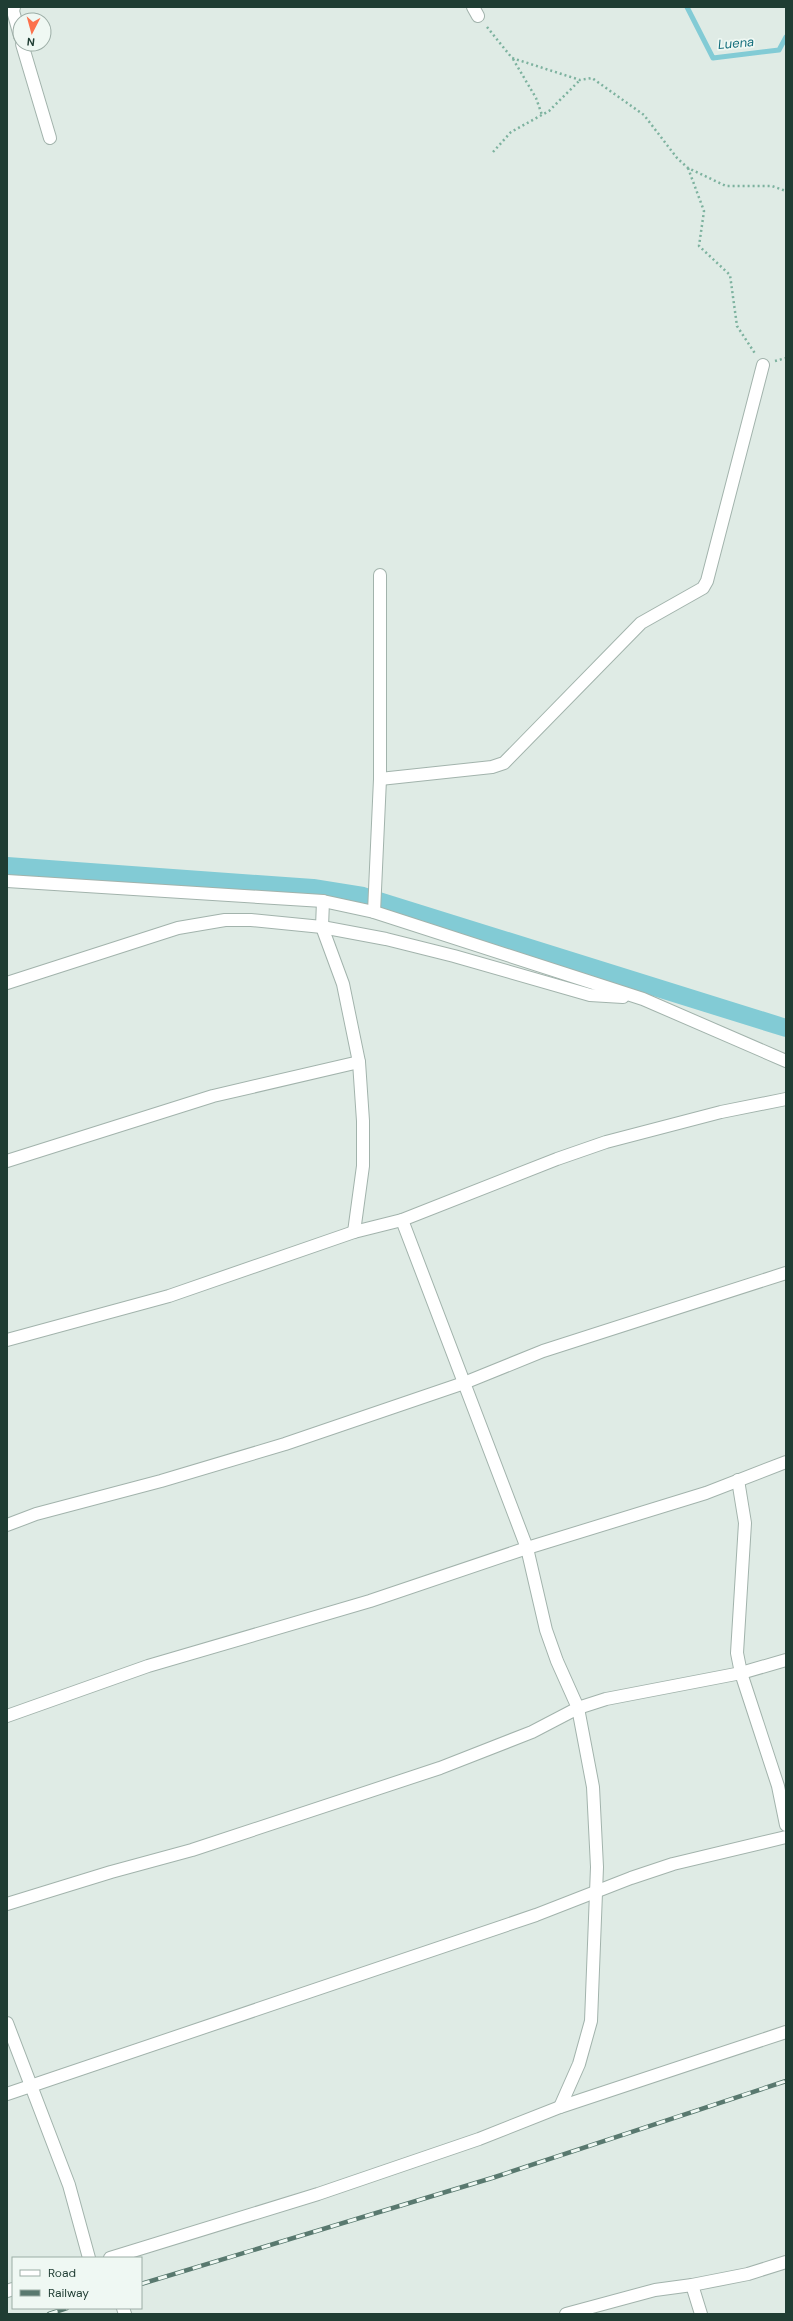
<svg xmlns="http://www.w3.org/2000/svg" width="793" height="2321" font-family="'DM Sans',sans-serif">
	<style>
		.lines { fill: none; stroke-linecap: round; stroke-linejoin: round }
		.stream { stroke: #82cbd5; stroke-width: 5 }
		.canal { stroke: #82cbd5; stroke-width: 18 }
		.minor-casing { stroke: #a2b3ac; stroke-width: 14 }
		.path { stroke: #7db29f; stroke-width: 2.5; stroke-dasharray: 2 3; stroke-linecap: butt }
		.minor { stroke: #fff; stroke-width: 12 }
		.rail-casing { stroke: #59796f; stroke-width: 4.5 }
		.rail { stroke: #eff8f3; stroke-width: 3; stroke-dasharray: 9; stroke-linecap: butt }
		.labels { text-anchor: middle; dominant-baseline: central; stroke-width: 3.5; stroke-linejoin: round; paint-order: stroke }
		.water-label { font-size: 13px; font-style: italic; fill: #156f7d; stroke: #eff8f3 }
	</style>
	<rect width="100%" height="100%" fill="#dfebe5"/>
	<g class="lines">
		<polyline class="stream" points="687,7 713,58 779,50 786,37"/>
		<polyline class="canal" points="7,866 313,888 363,896 786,1028"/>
		<g class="minor-casing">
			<g id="minor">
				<polyline points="14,7 13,11 20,36"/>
				<polyline points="473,7 478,16"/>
				<polyline points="22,44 50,138"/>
				<polyline points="380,779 492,767 504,763 641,623 703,588 707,581 763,365"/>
				<polyline points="7,881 323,901 374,912 643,999 786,1061"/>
				<polyline points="323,901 322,927 343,984 359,1062 363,1121 363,1166 354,1232"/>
				<polyline points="374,912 380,779 380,575"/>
				<polyline points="7,983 178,928 225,920 251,920 322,927 386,939 454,956 590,995 623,997"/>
				<polyline points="7,1161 213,1096 359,1062"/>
				<polyline points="402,1220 527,1548 546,1630 557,1661 578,1708 593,1787 597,1867 591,2021 579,2064 560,2107"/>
				<polyline points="7,1340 169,1296 354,1232 402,1220 557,1159 606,1142 721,1112 786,1099"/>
				<polyline points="738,1480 745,1523 737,1653 741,1673 778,1786 786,1825"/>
				<polyline points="7,1525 36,1514 161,1481 285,1444 464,1383 543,1351 786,1273"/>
				<polyline points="7,1716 148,1666 370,1601 524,1549 706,1493 786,1462"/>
				<polyline points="7,1904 111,1872 192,1850 440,1768 532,1732 578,1708 606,1699 741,1673 786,1660"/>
				<polyline points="7,2023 69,2185 89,2258"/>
				<polyline points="7,2094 536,1915 631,1878 673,1864 786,1837"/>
				<polyline points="110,2258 318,2194 479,2139 560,2107 786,2032"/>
				<polyline points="692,2285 701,2314"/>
				<polyline points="7,2291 13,2289"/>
				<polyline points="123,2308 125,2314"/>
				<polyline points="566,2314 655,2290 692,2285 748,2274 786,2262"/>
			</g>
		</g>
		<g class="path">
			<polyline points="487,27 512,58 580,80 592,78 644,115 677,158 688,168 726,186 772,186 786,191"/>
			<polyline points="513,59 536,98 542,115"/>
			<polyline points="493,152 511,132 549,111 580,80"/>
			<polyline points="688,168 704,211 699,246 730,275 737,326 756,355"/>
			<polyline points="775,361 786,358"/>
		</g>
		<use href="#minor" class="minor"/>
		<g class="rail-casing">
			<g id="rail">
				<polyline points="141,2284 492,2178 786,2081"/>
				<polyline points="49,2314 67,2308"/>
			</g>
		</g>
		<use href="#rail" class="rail"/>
	</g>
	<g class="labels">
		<g class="water-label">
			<text transform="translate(736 43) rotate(-5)">Luena</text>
		</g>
	</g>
	<rect width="793" height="2321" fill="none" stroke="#1f3d33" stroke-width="16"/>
	<rect x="12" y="2257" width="130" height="52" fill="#eff8f3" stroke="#9cada6"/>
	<rect x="20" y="2270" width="20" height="6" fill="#ffffff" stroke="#9cada6"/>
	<text x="48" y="2277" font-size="12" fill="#1f3d33">Road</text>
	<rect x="20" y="2290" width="20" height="6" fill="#59796f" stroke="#9cada6"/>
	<text x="48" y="2297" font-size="12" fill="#1f3d33">Railway</text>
	<g transform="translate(32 32) rotate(186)"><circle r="19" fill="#eff8f3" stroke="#9cada6"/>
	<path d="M0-3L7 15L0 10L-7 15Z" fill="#fc714c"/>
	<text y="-6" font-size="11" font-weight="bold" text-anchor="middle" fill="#1f3d33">N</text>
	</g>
</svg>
